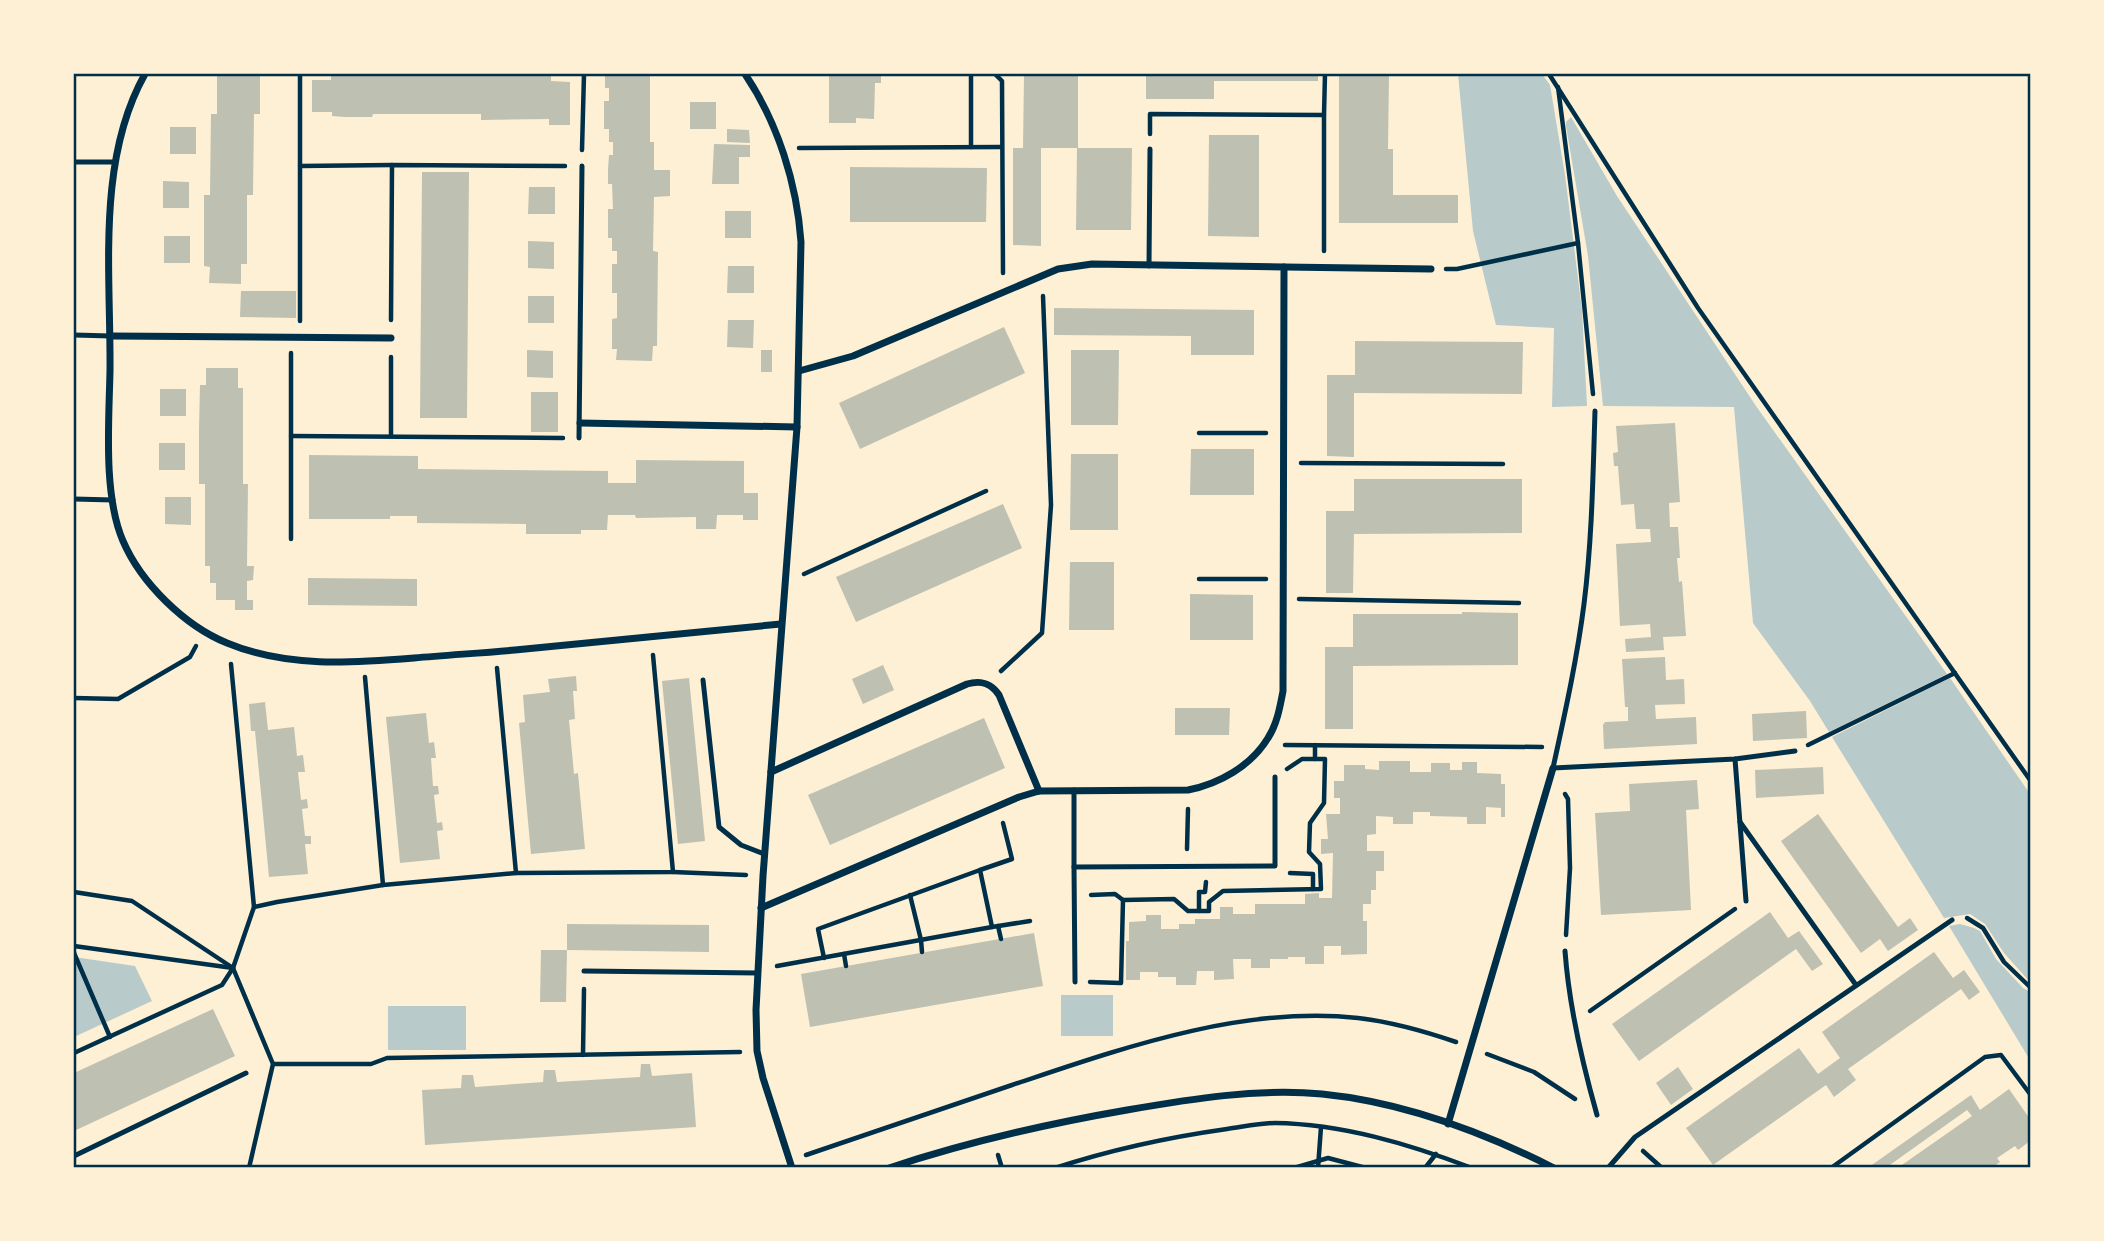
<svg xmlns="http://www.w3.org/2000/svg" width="2104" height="1241" font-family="'IBM Plex Serif',serif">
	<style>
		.green { fill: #b9caca }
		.building { fill: #bec0b2 }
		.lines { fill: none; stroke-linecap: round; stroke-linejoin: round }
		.path { stroke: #003049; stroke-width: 4.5 }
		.service { stroke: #003049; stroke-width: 5 }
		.minor { stroke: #003049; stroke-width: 7 }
		.neatline { fill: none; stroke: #003049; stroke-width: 2.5 }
	</style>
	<rect width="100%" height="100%" fill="#fdf0d5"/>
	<g class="green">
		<polygon points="1458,74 1542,74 1550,85 1565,175 1582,310 1587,406 1552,407 1554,328 1496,325 1473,231"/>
		<polygon points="1571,117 1617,196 1756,406 1947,674 1829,732 1810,701 1753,623 1734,407 1603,406 1588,256 1566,126 1566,122"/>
		<polygon points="1950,678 2030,794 2030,982 2004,953 1985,924 1970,914 1944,918 1832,737"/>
		<polygon points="1960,924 1974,928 1980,931 1996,959 2023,988 2030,992 2030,1060 1949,926"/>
		<polygon points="74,957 135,966 152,1001 74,1037"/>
		<rect x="1061" y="995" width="52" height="41"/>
		<rect x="388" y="1006" width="78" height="44"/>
	</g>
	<g class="building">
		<polygon points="217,74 260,74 260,114 254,114 253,195 247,195 247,264 241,264 241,284 209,283 210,267 204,266 204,195 210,195 211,114 217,114"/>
		<polygon points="373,74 551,76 551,81 570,82 570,125 549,125 549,119 481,120 481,114 373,114 372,117 345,117 332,116 332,112 312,112 312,80 331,80 331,75 373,75"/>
		<polygon points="605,74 646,74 646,75 650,75 650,142 654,142 654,170 670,170 670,196 654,197 653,251 658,252 657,346 653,346 652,361 616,360 617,349 612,349 612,319 617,318 617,293 612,293 612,264 617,264 617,251 612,251 612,238 608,238 608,209 613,209 612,184 608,184 608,169 609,155 613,155 613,142 609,142 609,129 604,129 604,101 609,101 609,88 605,88"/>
		<polygon points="829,74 881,74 881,83 875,83 874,119 856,118 856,123 829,123"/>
		<polygon points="1024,74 1078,74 1078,148 1132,148 1131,230 1076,230 1077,148 1041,148 1041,246 1013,245 1013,148 1023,148"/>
		<polygon points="1146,74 1318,74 1318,81 1214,81 1214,99 1146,99"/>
		<polygon points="1339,74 1389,74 1388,149 1393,149 1393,195 1458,195 1458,223 1339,223"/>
		<rect x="690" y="102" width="26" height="27"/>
		<rect x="170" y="127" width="26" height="27"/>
		<polygon points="727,129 749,130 750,143 727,142"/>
		<polygon points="1209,135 1259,135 1259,237 1208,236"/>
		<polygon points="714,144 750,145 750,157 739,157 739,184 712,184"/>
		<polygon points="850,167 987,168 986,222 850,222"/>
		<polygon points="422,172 469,172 467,418 420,418"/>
		<polygon points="163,181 189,182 189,208 163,208"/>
		<polygon points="529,187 555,187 555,214 528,214"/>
		<rect x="725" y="211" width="26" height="27"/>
		<rect x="164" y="236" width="26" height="27"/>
		<polygon points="528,241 554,242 554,269 528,268"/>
		<polygon points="728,266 754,266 754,293 727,293"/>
		<polygon points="241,291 296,291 296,318 240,317"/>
		<rect x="528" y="296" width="26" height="27"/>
		<polygon points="1054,308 1254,310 1254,355 1191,355 1191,336 1054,335"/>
		<polygon points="728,320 754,320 753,348 727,347"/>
		<polygon points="1004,327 1025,373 860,449 839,403"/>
		<polygon points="1355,341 1523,342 1522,394 1354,393 1354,457 1327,456 1327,375 1355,375"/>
		<polygon points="527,350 553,351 553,378 527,377"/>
		<rect x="761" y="350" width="11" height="22"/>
		<polygon points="1071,350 1119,350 1118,425 1071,425"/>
		<polygon points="206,368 238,368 238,388 243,388 243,484 248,484 247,566 254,566 253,580 247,581 247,600 253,600 253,610 235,610 235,600 216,600 216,583 210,583 210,566 205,566 205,484 199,484 199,429 200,385 206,385"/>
		<rect x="160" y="389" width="26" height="27"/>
		<rect x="531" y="392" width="27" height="40"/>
		<polygon points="1675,423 1680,502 1669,503 1670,527 1678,527 1680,558 1677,558 1679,582 1682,581 1686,636 1663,637 1664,650 1626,652 1625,639 1651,637 1650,624 1620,626 1616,544 1651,542 1650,529 1636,529 1634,504 1621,505 1618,466 1614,466 1613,453 1618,452 1616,426"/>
		<rect x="159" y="443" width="26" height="27"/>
		<polygon points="1191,449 1254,449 1254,495 1190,495"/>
		<polygon points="1071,454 1118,454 1118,530 1070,530"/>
		<polygon points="309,455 418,456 418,469 608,471 608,483 636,483 636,460 744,461 744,493 758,493 758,520 743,520 743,515 717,515 716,529 696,529 696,517 636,518 635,515 608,515 607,530 581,530 581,534 526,534 526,524 417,523 417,516 390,516 390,519 309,519"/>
		<polygon points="1354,479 1522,479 1522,533 1354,534 1353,593 1326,593 1326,511 1354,511"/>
		<polygon points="165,497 191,497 191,525 165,524"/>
		<polygon points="1003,504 1022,548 856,622 836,577"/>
		<polygon points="1070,562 1114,562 1114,630 1069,630"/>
		<polygon points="308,578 417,579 417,606 308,605"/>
		<polygon points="1190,594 1253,595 1253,640 1190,640"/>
		<polygon points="1462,612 1518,613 1518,665 1353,666 1353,729 1325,729 1325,647 1353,647 1353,614 1462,614"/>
		<polygon points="1665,657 1666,680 1684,679 1685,704 1655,705 1656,719 1696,717 1697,744 1604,749 1603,725 1605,722 1628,721 1628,707 1625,707 1622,659"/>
		<polygon points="883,665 894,690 863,704 852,679"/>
		<polygon points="576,676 577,691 573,691 575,719 569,720 574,774 578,773 585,849 531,854 519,723 525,722 523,695 550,692 548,679"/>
		<polygon points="689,678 705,841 678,844 662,681"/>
		<polygon points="265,702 268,730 294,727 297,756 303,755 305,772 298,772 301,800 307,799 308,808 302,809 305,836 311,836 311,844 305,844 308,874 269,877 255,731 251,731 249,704"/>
		<polygon points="1175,708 1230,708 1229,735 1175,735"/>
		<polygon points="1806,711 1807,738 1753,741 1752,714"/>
		<polygon points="426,713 429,743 434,742 436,758 431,758 433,786 438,786 439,794 434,795 437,823 442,822 443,830 437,831 440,859 400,863 386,717"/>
		<polygon points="984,718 1005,768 830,845 808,795"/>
		<polygon points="1379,761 1410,761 1410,772 1431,772 1431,763 1450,763 1450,770 1462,770 1462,762 1477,762 1477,773 1501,774 1501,784 1505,784 1505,817 1501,817 1501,808 1486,807 1486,824 1467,824 1467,817 1430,816 1430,812 1413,812 1413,824 1393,824 1393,817 1376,816 1376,834 1367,835 1367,851 1384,851 1384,871 1376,871 1376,890 1371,890 1371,904 1363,904 1363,921 1367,921 1367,954 1341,955 1341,946 1324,946 1324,964 1305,964 1305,957 1288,957 1288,959 1270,959 1270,968 1251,968 1251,959 1233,959 1234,979 1214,980 1214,971 1197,971 1196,985 1176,985 1176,977 1158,977 1158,972 1140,972 1140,980 1126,980 1126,941 1129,941 1129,922 1146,921 1146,915 1161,915 1161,929 1179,929 1179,924 1195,924 1195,919 1220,919 1220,907 1233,907 1233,914 1255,914 1255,904 1305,904 1305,894 1319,893 1319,898 1332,898 1333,853 1321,854 1321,839 1328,839 1326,814 1340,814 1340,798 1334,798 1334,781 1344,781 1344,765 1365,765 1365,769 1379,770"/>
		<polygon points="1823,767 1824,794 1756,798 1755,770"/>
		<polygon points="1697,780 1699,809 1686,810 1691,910 1601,915 1595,813 1630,811 1629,784"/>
		<polygon points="1818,814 1898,927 1910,918 1918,930 1888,951 1880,939 1861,953 1781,841"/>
		<polygon points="1770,912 1788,938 1799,931 1823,964 1812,971 1796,949 1639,1061 1612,1024"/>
		<polygon points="567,924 709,925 709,952 567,950"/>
		<polygon points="1034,933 1043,986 810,1027 801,974"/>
		<polygon points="541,950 567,950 566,1002 540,1002"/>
		<polygon points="1934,952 1953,978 1964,970 1980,992 1969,1000 1961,989 1848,1069 1856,1080 1834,1097 1826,1085 1713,1165 1686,1128 1799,1048 1818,1074 1840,1058 1822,1032"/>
		<polygon points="213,1009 235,1056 74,1131 74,1073"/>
		<polygon points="641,1064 650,1064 652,1076 692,1073 696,1127 425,1145 422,1090 461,1088 462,1075 473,1075 475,1087 543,1082 544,1070 555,1070 557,1082 640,1077"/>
		<polygon points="1678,1067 1693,1089 1671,1105 1656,1083"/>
		<polygon points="2009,1089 2030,1119 2030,1141 2018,1150 2015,1146 1997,1158 2000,1162 1993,1167 1899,1167 1972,1116 1967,1110 1887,1167 1869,1167 1971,1095 1980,1110"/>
	</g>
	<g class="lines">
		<g class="path">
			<polyline points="995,74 1002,81 1003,273"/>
			<polyline points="1549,74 1698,308 2030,780"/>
			<polyline points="1558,87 1578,243 1593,394"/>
			<polyline points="1324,115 1325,74"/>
			<polyline points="1150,134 1150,114 1324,115 1324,251"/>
			<polyline points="971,147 971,74"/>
			<polyline points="799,148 1001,147"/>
			<polyline points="582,150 584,74"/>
			<polyline points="300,166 392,165"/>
			<polyline points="1446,269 1457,269 1578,243"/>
			<polyline points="391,320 392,165 565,166"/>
			<polyline points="300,321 300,74"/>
			<polyline points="1199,433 1266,433"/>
			<polyline points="291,436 563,438"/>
			<polyline points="391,436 391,357"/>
			<polyline points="1301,463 1503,464"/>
			<polyline points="291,539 291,353"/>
			<polyline points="804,574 986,491"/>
			<polyline points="1199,579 1266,579"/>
			<polyline points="1299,599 1519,603"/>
			<polyline points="497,668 516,873"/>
			<polyline points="1001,671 1042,633 1051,505 1043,296"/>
			<polyline points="365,677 383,885"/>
			<polyline points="74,698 118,699 190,657 196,646"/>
			<polyline points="1285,745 1542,747"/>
			<polyline points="1315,745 1315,759"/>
			<polyline points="1808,745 1955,673"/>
			<polyline points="1565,794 1568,799 1570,868 1566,935"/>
			<polyline points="1187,849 1188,809"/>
			<polyline points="673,872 746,875"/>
			<polyline points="1290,873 1313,874 1313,889"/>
			<polyline points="74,892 132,901 233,968 254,907 231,664"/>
			<polyline points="910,895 921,940 922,952"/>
			<polyline points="1091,895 1115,894 1123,900"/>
			<polyline points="254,907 277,902 383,885 516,873 673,872 653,655"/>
			<polyline points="1199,911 1199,892 1205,892 1206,882"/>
			<polyline points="1967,918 1983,928 2004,962 2030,987"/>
			<polyline points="998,926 1001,939"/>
			<polyline points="992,927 1030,921"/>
			<polyline points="74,946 233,968 273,1064 249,1168"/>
			<polyline points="74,953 110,1037"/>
			<polyline points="844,954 846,966"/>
			<polyline points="824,958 818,929 980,870"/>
			<polyline points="777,966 992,927 980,870 1012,859 1003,823"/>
			<polyline points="1090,982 1121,983 1123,900 1174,899 1188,911 1209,911 1209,902 1223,891 1321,889 1320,864 1309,852 1310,823 1324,803 1325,759 1302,759 1287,769"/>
			<polyline points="1590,1011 1735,909"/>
			<polyline points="74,1053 222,985 233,968"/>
			<polyline points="1487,1054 1534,1072 1575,1099"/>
			<polyline points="583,1055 584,989"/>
			<polyline points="273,1064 371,1064 387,1058 740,1052"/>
			<polyline points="1643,1151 1662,1168"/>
			<path d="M806 1155C874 1132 943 1109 1012 1085 1120 1049 1242 1005 1358 1018 1392 1022 1424 1031 1456 1042"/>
			<polyline points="998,1155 1002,1168"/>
			<path d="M1055 1168C1110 1150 1170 1137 1227 1129 1242 1127 1259 1123 1275 1123 1342 1124 1409 1144 1472 1168"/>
			<polyline points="1294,1168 1328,1158 1366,1168"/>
			<polyline points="1318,1168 1321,1127"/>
			<polyline points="1425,1168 1436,1154"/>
			<polyline points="1831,1168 1985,1057 2001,1055 2030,1094"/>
		</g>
		<g class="service">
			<polyline points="74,162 115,162"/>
			<polyline points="1149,266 1150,149"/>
			<polyline points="74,335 111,336"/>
			<path d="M1595 411C1593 475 1592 540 1584 604 1577 659 1565 713 1553 768L1735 759 1795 751"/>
			<polyline points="579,438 582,166"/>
			<polyline points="74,499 113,500"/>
			<polyline points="703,680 719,827 741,845 764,854"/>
			<polyline points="1735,759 1746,901"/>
			<polyline points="1074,790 1074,867 1275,866 1275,777"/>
			<polyline points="1740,822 1856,985"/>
			<polyline points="1074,867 1075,982"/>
			<path d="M1565 951C1569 1006 1582 1062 1597 1115"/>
			<polyline points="584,971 758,973"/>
			<polyline points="74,1156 246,1073"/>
			<polyline points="1608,1168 1635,1137 1952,920"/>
		</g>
		<g class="minor">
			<path d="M145 74C96 161 111 274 110 371 109 421 103 495 123 541 141 583 185 626 227 643 287 668 351 663 414 658 448 655 482 653 515 650 604 641 692 633 781 624"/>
			<path d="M745 74C778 123 797 184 801 242L797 427 763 876 756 1010 757 1051 763 1078 792 1168"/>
			<polyline points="1284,267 1431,269"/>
			<polyline points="111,336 391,338"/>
			<polyline points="580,423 797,427"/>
			<path d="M771 772 967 684C981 680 991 683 999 695L1039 791"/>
			<path d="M761 908 1019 797 1039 791 1188 790C1219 784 1251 766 1268 738 1277 724 1280 707 1283 691L1284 267 1092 264 1058 269 853 356 799 371"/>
			<polyline points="1448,1124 1553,768"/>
			<path d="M889 1168C967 1142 1046 1124 1127 1110 1191 1099 1257 1088 1322 1094 1402 1102 1483 1132 1554 1168"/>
		</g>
	</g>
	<rect width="2104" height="1241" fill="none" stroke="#fdf0d5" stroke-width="150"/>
	<rect x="75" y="75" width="1954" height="1091" class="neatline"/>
</svg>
